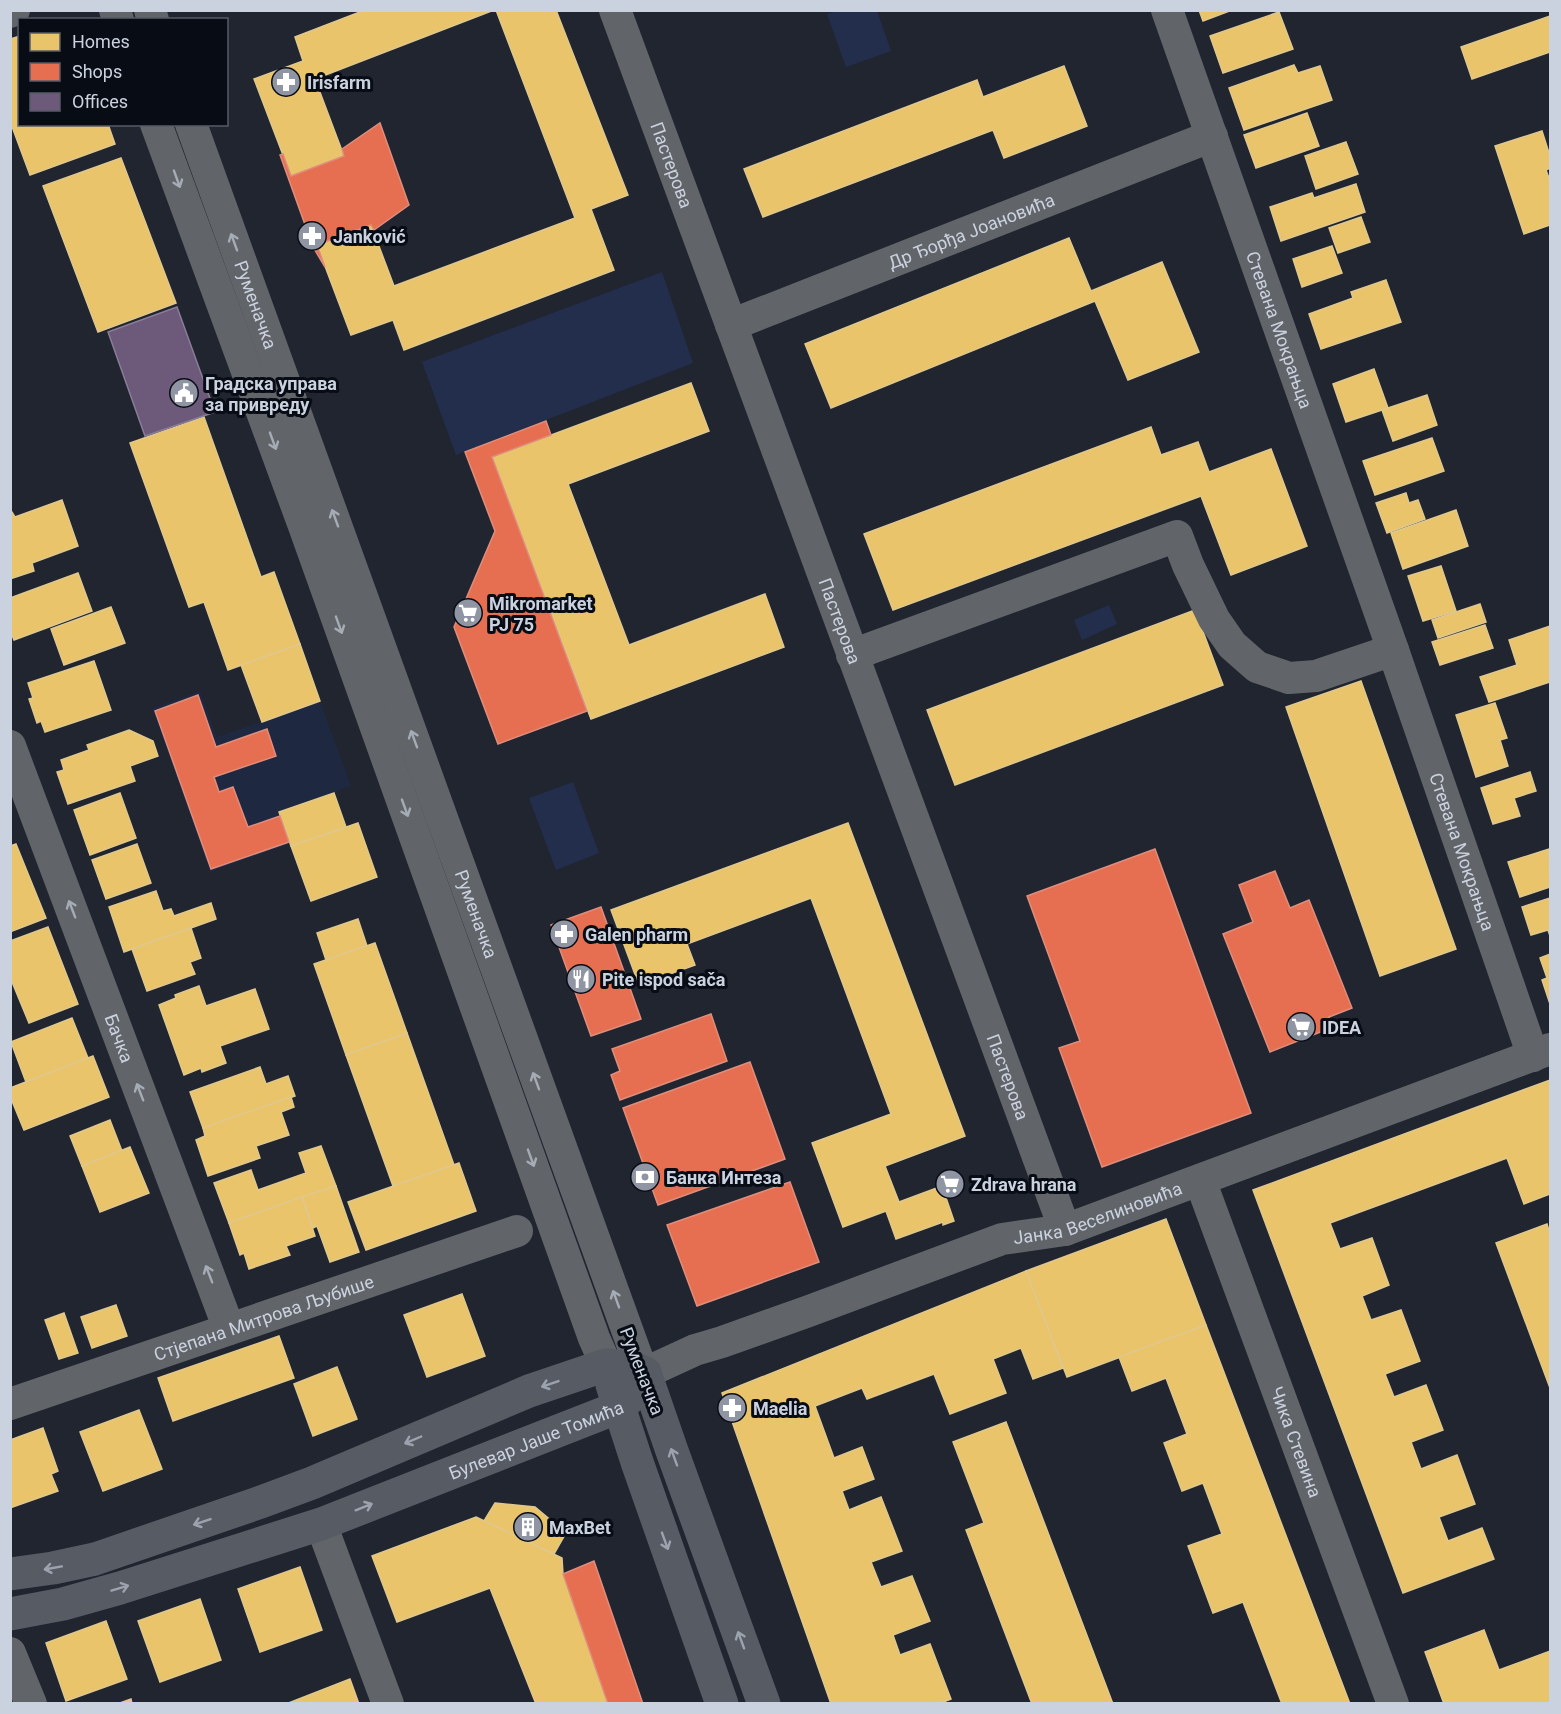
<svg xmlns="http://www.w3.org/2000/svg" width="1561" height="1714" font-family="Roboto,sans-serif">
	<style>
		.built { fill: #1f2841 }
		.green { fill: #232e4d }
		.homes { fill: #e9c46a; stroke: #e0c88d; stroke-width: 1.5 }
		.shops { fill: #e76f51; stroke: #df8d7c; stroke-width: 1.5 }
		.offices { fill: #6d597a; stroke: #897d98; stroke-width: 1.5 }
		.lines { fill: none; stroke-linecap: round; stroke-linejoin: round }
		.minor { stroke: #616469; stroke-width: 32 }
		.major { stroke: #575c64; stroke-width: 33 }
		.oneway { stroke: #a6acb6 }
		.oneway2 { stroke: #9da3ae }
		.labels { text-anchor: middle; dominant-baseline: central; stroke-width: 6; stroke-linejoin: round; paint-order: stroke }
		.poi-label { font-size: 18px; font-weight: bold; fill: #cbd2df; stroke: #080c15; text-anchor: start }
		.street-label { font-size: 18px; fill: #cbd2df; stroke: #080c15 }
	</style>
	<rect width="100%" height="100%" fill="#202530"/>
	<polygon class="built" points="200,691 217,737 320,701 351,786 279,811 290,844 210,872 152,708"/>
	<g class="green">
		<polygon points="838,11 877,11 891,51 846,67 827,14"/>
		<polygon points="662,272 693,363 456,455 422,362"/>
		<polygon points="1109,605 1117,624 1082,640 1074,620"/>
		<polygon points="573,782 599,853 556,870 529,798"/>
	</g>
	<g class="homes">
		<polygon points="365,10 494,10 315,79 344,156 291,176 254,79 303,61 295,37"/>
		<polygon points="496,10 556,10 628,195 591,209 614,270 404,350 393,320 351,335 317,245 371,225 394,286 575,218"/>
		<polygon points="1199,10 1232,10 1203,21"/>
		<polygon points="1279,12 1293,49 1223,73 1210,36"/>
		<polygon points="1550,16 1550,52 1472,79 1461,47"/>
		<polygon points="20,36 20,124 108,124 115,144 30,175 10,121 10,39"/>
		<polygon points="1294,65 1298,73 1320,66 1332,100 1244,130 1229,88"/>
		<polygon points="1064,66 1087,126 1004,158 993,130 763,217 744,169 977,80 983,97"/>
		<polygon points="1307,113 1319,146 1256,168 1244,135"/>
		<polygon points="1542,131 1550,156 1550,168 1546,170 1550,181 1550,225 1524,234 1495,146"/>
		<polygon points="1346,142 1358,174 1316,189 1305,156"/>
		<polygon points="121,158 176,303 98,332 43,186"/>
		<polygon points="1356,184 1365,212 1281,241 1270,207 1312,193 1314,198"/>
		<polygon points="1361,217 1370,242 1338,253 1329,228"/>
		<polygon points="1069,238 1091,291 1162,262 1199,352 1128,380 1095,301 831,408 805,344"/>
		<polygon points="1332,246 1342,273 1302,287 1293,259"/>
		<polygon points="1386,280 1401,322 1321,349 1309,314 1353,298 1351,292"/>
		<polygon points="1374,369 1388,408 1346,422 1333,384"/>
		<polygon points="691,383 709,431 568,484 629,645 765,594 784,647 591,719 492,457"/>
		<polygon points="1427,395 1437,425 1393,441 1382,410"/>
		<polygon points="204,417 261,577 274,572 300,644 228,670 204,602 189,607 130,443"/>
		<polygon points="1151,427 1161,455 1198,442 1209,472 1271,449 1307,546 1231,575 1201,496 893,610 864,534"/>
		<polygon points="1432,438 1444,471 1375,495 1363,461"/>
		<polygon points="1406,493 1409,503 1418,500 1425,519 1387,533 1376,503"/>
		<polygon points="62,500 78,546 32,563 34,571 10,579 10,509 15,517"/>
		<polygon points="1456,510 1468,546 1403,569 1391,533"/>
		<polygon points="1441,566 1456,611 1423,621 1408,576"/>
		<polygon points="78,573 92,611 14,640 10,630 10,598"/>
		<polygon points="1480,604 1486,622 1438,638 1432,620"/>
		<polygon points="111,607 125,643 64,665 51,629"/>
		<polygon points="1195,610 1223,685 955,785 927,710"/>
		<polygon points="1485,625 1493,648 1440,665 1432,642"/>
		<polygon points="1550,626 1550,682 1489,702 1480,677 1517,665 1509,640"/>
		<polygon points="300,644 320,701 262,722 241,665"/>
		<polygon points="94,661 111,710 45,732 41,721 37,723 29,699 33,698 28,683"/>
		<polygon points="1361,681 1456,949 1380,976 1286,707"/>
		<polygon points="1495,703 1507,738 1500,740 1508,766 1476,777 1456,715"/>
		<polygon points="129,730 153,741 158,756 130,766 135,781 68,804 57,772 64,770 61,760 89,750 87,745"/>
		<polygon points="1530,772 1536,791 1514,798 1520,816 1493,824 1481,788"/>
		<polygon points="120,793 136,838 90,855 74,810"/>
		<polygon points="334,793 346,827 291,846 279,812"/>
		<polygon points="358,823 377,877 311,901 291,846"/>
		<polygon points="848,823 965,1136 885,1166 899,1202 942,1186 954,1221 943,1225 943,1222 896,1239 886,1211 843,1227 812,1143 891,1114 811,898 687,944 695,965 639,985 611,910"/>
		<polygon points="16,844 46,918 10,932 10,846"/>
		<polygon points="137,844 151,883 106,899 92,860"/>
		<polygon points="1549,849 1550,887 1520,897 1508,862"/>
		<polygon points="156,891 163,911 171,909 174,916 211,903 216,919 124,952 109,907"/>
		<polygon points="1550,898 1550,936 1548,930 1531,935 1522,907"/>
		<polygon points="358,919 367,946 326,960 317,933"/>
		<polygon points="48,927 78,1004 29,1023 10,977 10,941"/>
		<polygon points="191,928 201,958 190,962 195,974 147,991 132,949"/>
		<polygon points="375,943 407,1033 346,1055 314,964"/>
		<polygon points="1550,954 1550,1004 1542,980 1547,978 1540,958"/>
		<polygon points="199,986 206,1006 255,989 269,1029 220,1046 226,1063 202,1072 201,1068 184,1075 159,1005 176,998 175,995"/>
		<polygon points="72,1018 88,1058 26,1082 11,1042"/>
		<polygon points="407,1033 454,1165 393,1186 346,1055"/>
		<polygon points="93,1056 109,1097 24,1130 10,1096 10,1088"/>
		<polygon points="260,1067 266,1084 288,1076 295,1096 203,1128 190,1092"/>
		<polygon points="1550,1080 1550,1194 1524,1204 1507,1158 1330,1223 1340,1249 1372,1238 1389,1285 1362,1296 1371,1320 1401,1310 1420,1361 1385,1374 1394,1397 1426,1385 1443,1430 1411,1442 1421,1469 1457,1455 1475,1504 1439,1517 1448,1541 1482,1528 1494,1559 1403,1593 1253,1190"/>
		<polygon points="291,1097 294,1107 281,1112 289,1135 256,1146 260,1158 208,1176 196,1140 205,1136 203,1128"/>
		<polygon points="110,1120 122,1151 82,1166 70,1136"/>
		<polygon points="321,1146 336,1186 229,1223 214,1183 251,1170 258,1190 306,1173 299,1153"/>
		<polygon points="130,1147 149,1193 100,1212 82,1166"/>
		<polygon points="459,1163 476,1211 366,1250 348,1202"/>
		<polygon points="336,1186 359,1252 330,1262 317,1226 313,1228 302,1197"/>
		<polygon points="302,1197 315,1236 286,1246 290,1255 249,1269 244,1253 240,1255 229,1223"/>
		<polygon points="1166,1219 1206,1325 1067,1377 1026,1271"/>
		<polygon points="1547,1224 1550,1234 1550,1388 1496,1243"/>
		<polygon points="1026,1271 1063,1368 1033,1379 1021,1348 993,1359 1006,1393 950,1414 934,1374 867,1399 862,1388 815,1406 834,1458 862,1447 874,1479 842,1491 849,1510 881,1497 902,1551 871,1562 881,1587 912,1576 930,1621 893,1635 900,1655 930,1644 951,1699 938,1704 831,1704 722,1393"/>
		<polygon points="462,1294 485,1356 427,1377 404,1315"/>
		<polygon points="116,1305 127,1336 92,1348 81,1317"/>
		<polygon points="64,1313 78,1353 59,1359 45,1320"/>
		<polygon points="1206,1325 1350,1704 1282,1704 1243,1602 1213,1613 1188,1546 1222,1534 1203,1483 1182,1491 1164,1443 1187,1434 1166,1378 1132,1391 1119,1357"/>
		<polygon points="279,1336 294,1378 173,1421 158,1378"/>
		<polygon points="337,1367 357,1419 313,1436 294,1384"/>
		<polygon points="139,1410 162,1469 103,1491 80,1432"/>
		<polygon points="1006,1422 1113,1704 1032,1704 966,1530 984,1523 953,1442"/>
		<polygon points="43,1428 58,1471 51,1474 58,1491 10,1508 10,1440"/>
		<polygon points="495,1503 535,1507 566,1533 554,1554 484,1521"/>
		<polygon points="476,1517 562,1558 563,1574 608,1704 536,1704 490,1588 397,1622 372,1556"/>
		<polygon points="300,1567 322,1630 260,1652 238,1589"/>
		<polygon points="200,1599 221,1660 160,1682 138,1621"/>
		<polygon points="106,1621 127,1679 66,1701 46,1643"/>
		<polygon points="1484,1630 1499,1670 1550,1651 1550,1704 1444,1704 1425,1652"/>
		<polygon points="350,1679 359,1704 286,1704"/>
		<polygon points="131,1699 132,1704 117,1704"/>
	</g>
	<g class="shops">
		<polygon points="380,123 409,205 374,230 371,225 317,245 325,267 313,247 280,155 283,154 291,176 344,156 342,149"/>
		<polygon points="546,421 551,435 492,457 587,711 498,744 454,627 495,531 465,452"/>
		<polygon points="198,695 216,747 267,729 276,756 214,777 219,792 233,787 248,827 280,816 289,842 211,869 155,711"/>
		<polygon points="1155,849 1251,1113 1102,1167 1059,1048 1080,1041 1027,896"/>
		<polygon points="1275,871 1290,908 1309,900 1352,1008 1329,1017 1333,1027 1270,1052 1223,934 1253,922 1239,885"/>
		<polygon points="601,907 641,1019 591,1036 551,925"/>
		<polygon points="711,1014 727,1061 620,1100 611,1075 620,1071 612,1049"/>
		<polygon points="750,1062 785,1159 658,1205 623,1108"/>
		<polygon points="790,1182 819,1262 697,1306 667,1225"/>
		<polygon points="594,1561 643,1704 608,1704 563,1574"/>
	</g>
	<polygon class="offices" points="177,307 215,412 145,436 108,332"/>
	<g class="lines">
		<g class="minor">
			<polyline points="115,10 118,20"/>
			<polyline points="150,10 153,20"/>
			<path id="s1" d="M615 10 1065 1230"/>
			<path id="s2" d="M1167 10 1393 650 1533 1056"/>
			<polyline points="10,12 14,10"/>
			<polyline points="156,124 304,526 594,1338 606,1365"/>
			<path id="s3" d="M191 124 638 1360 645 1373 695 1350 722 1342 809 1311 1002 1239 1065 1230 1550 1049"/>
			<path id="s4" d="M731 325 1212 136"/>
			<polyline points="852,655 1177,536 1188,565 1214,619 1232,645 1257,667 1289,678 1316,676 1393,650"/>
			<path id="s5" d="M10 746 229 1329"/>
			<path id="s6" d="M1200 1180 1393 1704"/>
			<path id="s7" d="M10 1404 517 1231"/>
			<polyline points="321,1524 388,1704"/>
			<polyline points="10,1653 31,1704"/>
		</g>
		<g class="major">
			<polyline points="645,1373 672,1451 764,1704"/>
			<polyline points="612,1385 637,1462 722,1704"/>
			<polyline points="10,1574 53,1568 95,1559 258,1503 312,1483 529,1391 606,1365 634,1368 645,1373"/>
			<path id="s8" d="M10 1614 63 1604 120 1588 321 1524 619 1407C632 1397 639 1388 645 1373"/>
		</g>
	</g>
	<defs><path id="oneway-shaft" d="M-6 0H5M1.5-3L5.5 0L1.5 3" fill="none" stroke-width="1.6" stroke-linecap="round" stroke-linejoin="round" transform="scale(1.5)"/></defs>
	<g class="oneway">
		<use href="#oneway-shaft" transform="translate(177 179) rotate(70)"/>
		<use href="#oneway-shaft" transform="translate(234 242) rotate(-110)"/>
		<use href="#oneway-shaft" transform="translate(273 441) rotate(70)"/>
		<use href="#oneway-shaft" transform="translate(335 518) rotate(-110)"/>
		<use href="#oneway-shaft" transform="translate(339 625) rotate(70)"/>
		<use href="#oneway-shaft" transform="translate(414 739) rotate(-110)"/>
		<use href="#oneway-shaft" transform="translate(405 808) rotate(70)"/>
		<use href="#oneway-shaft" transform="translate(72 909) rotate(-111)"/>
		<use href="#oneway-shaft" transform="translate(536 1081) rotate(-110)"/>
		<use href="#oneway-shaft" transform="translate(140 1092) rotate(-111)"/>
		<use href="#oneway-shaft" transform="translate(531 1158) rotate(70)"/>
		<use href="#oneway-shaft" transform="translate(209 1274) rotate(-111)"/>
		<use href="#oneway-shaft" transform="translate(616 1299) rotate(-110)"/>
	</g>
	<g class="oneway2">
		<use href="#oneway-shaft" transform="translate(550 1384) rotate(161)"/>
		<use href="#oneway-shaft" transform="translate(413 1440) rotate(157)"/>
		<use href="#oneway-shaft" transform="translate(674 1457) rotate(-110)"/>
		<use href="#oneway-shaft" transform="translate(364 1507) rotate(-22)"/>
		<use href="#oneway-shaft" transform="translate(202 1522) rotate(161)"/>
		<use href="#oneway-shaft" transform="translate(665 1541) rotate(70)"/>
		<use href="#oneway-shaft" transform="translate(53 1568) rotate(170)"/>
		<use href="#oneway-shaft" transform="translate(120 1588) rotate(-17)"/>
		<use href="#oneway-shaft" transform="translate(741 1640) rotate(-110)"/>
	</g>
	<defs>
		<g id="pharmacy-disc" transform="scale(1.5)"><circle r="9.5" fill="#8f95a2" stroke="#080c15"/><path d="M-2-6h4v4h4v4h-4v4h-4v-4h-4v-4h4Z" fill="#fff"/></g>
		<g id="civic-disc" transform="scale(1.5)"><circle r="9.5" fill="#8f95a2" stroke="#080c15"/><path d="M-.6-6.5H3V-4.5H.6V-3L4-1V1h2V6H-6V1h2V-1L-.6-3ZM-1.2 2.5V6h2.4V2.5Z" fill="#fff"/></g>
		<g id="supermarket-disc" transform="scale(1.5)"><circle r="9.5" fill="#8f95a2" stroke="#080c15"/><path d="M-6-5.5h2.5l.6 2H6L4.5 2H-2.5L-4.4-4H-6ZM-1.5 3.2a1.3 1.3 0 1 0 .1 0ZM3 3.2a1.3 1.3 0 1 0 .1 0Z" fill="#fff"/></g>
		<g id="restaurant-disc" transform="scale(1.5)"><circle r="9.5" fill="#8f95a2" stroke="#080c15"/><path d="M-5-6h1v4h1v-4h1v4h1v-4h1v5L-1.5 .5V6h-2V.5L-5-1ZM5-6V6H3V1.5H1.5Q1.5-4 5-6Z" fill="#fff"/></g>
		<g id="bank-disc" transform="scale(1.5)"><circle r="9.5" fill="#8f95a2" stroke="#080c15"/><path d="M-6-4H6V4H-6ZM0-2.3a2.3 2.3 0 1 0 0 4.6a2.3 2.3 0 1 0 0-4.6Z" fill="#fff"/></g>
		<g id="building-disc" transform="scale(1.5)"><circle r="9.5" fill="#8f95a2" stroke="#080c15"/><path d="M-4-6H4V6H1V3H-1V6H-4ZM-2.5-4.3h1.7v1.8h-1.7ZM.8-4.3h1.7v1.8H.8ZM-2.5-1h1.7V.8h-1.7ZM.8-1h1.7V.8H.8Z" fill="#fff"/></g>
	</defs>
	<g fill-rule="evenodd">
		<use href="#pharmacy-disc" x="286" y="82"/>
		<use href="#pharmacy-disc" x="312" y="236"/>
		<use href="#civic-disc" x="184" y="393"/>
		<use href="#supermarket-disc" x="468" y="613"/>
		<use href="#pharmacy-disc" x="564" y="934"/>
		<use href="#restaurant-disc" x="581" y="979"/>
		<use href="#supermarket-disc" x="1301" y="1027"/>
		<use href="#bank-disc" x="645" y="1177"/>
		<use href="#supermarket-disc" x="950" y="1184"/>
		<use href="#pharmacy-disc" x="732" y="1408"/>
		<use href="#building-disc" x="528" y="1527"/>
	</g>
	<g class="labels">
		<g class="poi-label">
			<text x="307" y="82">Irisfarm</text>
			<text x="333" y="236">Janković</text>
			<text x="205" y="383">Градска управа<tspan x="205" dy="21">за привреду</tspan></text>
			<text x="489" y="603">Mikromarket<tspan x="489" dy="21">PJ 75</tspan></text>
			<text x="585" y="934">Galen pharm</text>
			<text x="602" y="979">Pite ispod sača</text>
			<text x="1322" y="1027">IDEA</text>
			<text x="666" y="1177">Банка Интеза</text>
			<text x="971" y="1184">Zdrava hrana</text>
			<text x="753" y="1408">Maelia</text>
			<text x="549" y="1527">MaxBet</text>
		</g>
		<g class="street-label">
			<text stroke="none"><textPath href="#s1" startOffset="165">Пастерова</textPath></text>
			<text stroke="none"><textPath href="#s4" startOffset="258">Др Ђорђа Јоановића</textPath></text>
			<text stroke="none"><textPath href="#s3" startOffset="192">Руменачка</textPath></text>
			<text stroke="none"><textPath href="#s2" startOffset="339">Стевана Мокрањца</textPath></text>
			<text stroke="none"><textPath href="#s1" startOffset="651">Пастерова</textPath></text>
			<text stroke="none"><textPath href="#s2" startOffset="892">Стевана Мокрањца</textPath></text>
			<text stroke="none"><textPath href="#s3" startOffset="840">Руменачка</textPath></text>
			<text stroke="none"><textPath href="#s5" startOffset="312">Бачка</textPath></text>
			<text stroke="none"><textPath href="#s1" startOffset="1137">Пастерова</textPath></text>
			<text stroke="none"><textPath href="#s3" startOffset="1810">Јанка Веселиновића</textPath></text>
			<text stroke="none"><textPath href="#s7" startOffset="268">Стјепана Митрова Љубише</textPath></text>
			<text transform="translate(642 1371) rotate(69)">Руменачка</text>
			<text stroke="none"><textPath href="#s8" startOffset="555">Булевар Јаше Томића</textPath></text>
			<text stroke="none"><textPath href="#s6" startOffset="279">Чика Стевина</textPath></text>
		</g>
	</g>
	<rect width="1561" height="1714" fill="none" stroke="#cbd2df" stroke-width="24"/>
	<rect x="18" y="18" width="210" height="108" fill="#080c15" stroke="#565b66" stroke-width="1.5"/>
	<rect x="30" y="33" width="30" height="18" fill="#e9c46a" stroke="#565b66" stroke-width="1.5"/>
	<text x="72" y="48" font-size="18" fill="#cbd2df">Homes</text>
	<rect x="30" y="63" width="30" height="18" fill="#e76f51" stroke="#565b66" stroke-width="1.5"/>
	<text x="72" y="78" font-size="18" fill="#cbd2df">Shops</text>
	<rect x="30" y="93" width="30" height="18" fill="#6d597a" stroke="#565b66" stroke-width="1.5"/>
	<text x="72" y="108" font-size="18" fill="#cbd2df">Offices</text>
</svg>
